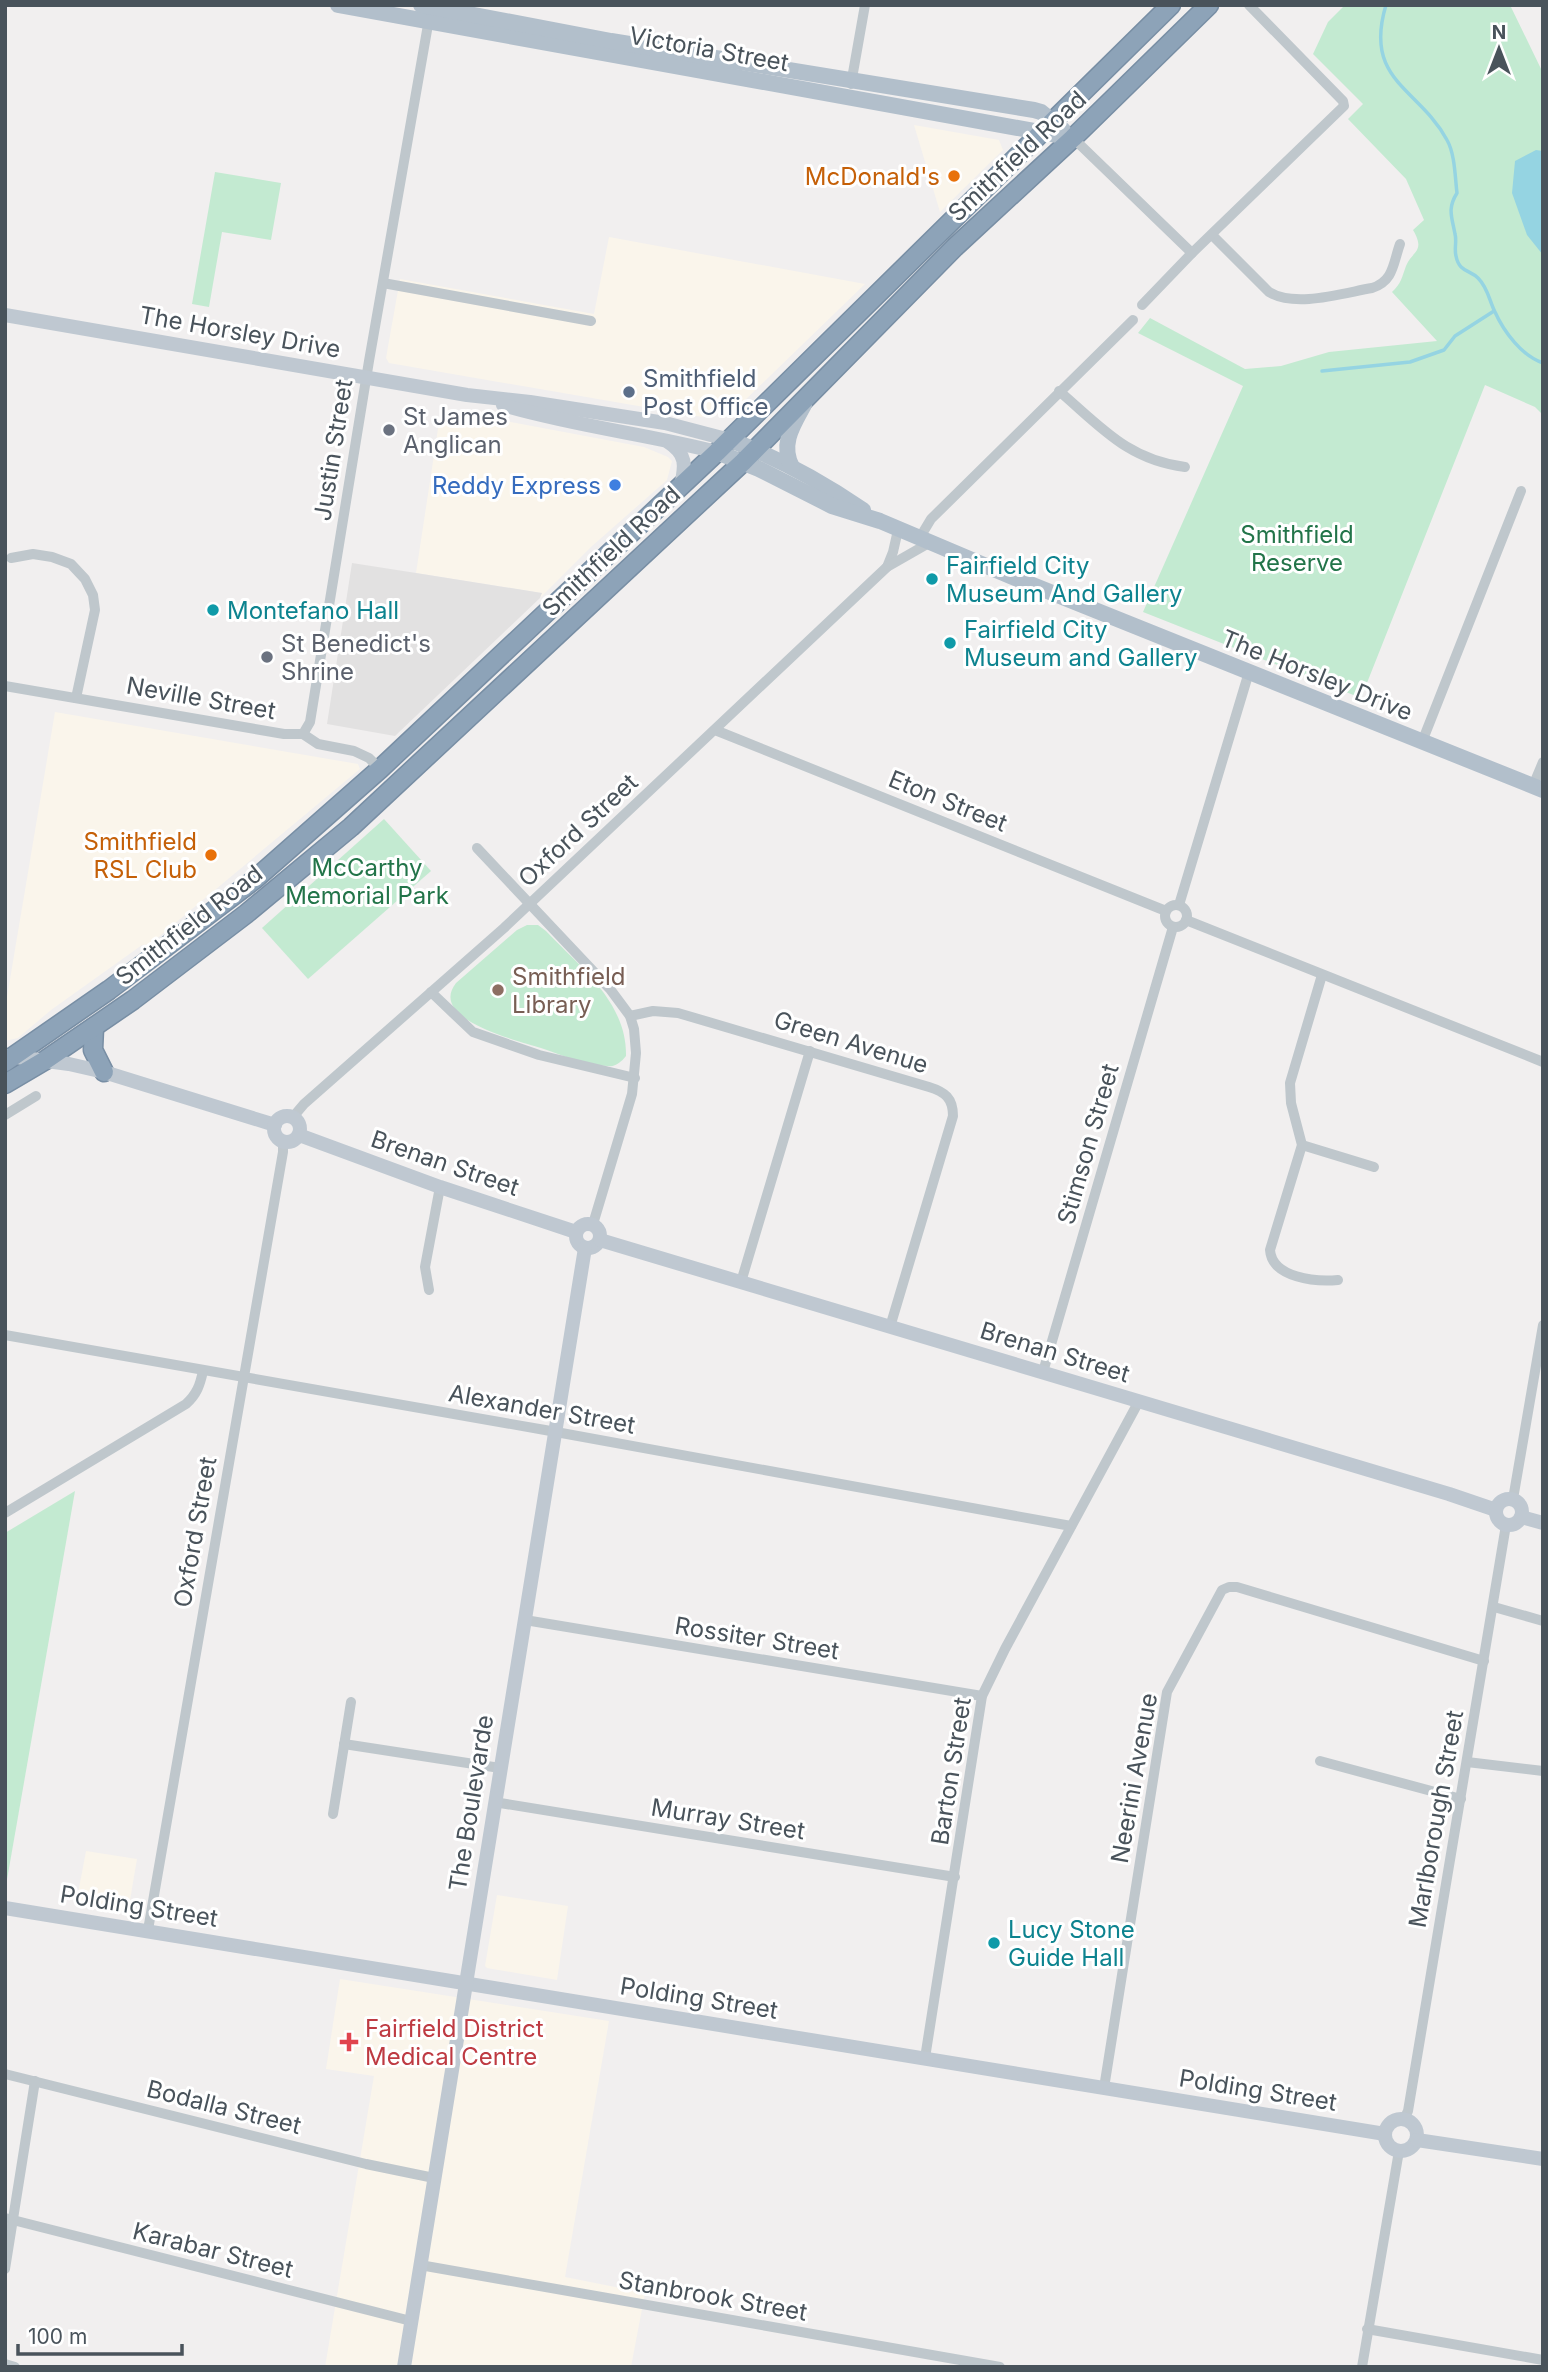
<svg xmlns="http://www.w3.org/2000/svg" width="1548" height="2372" font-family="Inter,sans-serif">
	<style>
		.commercial { fill: #faf5eb }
		.education { fill: #e2e1e1 }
		.green { fill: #c3ead1 }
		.water { fill: #95d4e2 }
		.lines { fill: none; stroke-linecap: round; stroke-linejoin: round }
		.stream { stroke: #95d4e2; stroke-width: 3.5 }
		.highway-casing { stroke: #788ea4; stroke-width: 21 }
		.street { stroke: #bfc7cc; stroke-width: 10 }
		.secondary { stroke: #bfc8d1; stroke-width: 14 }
		.primary { stroke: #b2bfcb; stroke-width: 16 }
		.highway { stroke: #8da3b8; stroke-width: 18 }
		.food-dot { fill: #e8710a; stroke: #fff; stroke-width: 2.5 }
		.service-dot { fill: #5c6f8a; stroke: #fff; stroke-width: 2.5 }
		.worship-dot { fill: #6b7280; stroke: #fff; stroke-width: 2.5 }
		.shop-dot { fill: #3f7fe0; stroke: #fff; stroke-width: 2.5 }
		.culture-dot { fill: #0f9aa8; stroke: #fff; stroke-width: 2.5 }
		.education-dot { fill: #8d6e63; stroke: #fff; stroke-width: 2.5 }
		.health-dot { fill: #e0444e; stroke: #fff; stroke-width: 2.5 }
		.labels { text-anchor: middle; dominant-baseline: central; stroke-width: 6; stroke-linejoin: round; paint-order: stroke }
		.street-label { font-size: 24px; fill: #49535b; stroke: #fff }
		.food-label { font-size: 24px; fill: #c56008; stroke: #fff; text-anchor: end }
		.service-label { font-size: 24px; fill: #4e5e75; stroke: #fff; text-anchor: start }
		.worship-label { font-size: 24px; fill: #5b616d; stroke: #fff; text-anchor: start }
		.shop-label { font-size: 24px; fill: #366cbe; stroke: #fff; text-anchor: end }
		.park-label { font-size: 24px; fill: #227449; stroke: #fff }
		.culture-label { font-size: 24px; fill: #0d838f; stroke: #fff; text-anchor: start }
		.education-label { font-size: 24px; fill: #785e54; stroke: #fff; text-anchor: start }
		.health-label { font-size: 24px; fill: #be3a42; stroke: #fff; text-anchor: start }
	</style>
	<rect width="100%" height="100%" fill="#f1efef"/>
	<g class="commercial">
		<polygon points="914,125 999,140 1003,150 940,212"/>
		<polygon points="609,237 865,284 739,406 702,417 389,363 386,358 400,279 594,314"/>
		<polygon points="441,409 644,447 668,457 672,461 667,480 591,547 540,598 541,593 416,573"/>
		<polygon points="55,712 358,764 360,769 150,944 142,945 51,1010 18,1038 5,1041 5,1009"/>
		<polygon points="86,1851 137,1859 128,1912 76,1904"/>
		<polygon points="497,1895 568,1906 557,1980 487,1968 485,1966"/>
		<polygon points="340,1979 609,2021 565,2277 645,2293 631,2367 325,2367 374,2076 326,2069"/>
	</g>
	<polygon class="education" points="352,563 416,573 542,593 540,598 395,736 327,724"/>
	<g class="green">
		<path d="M1345 5H1510L1543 73V415L1535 407 1485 385 1361 698 1143 612 1243 386 1138 333 1150 318 1245 369 1281 366 1329 352 1437 341 1392 292C1401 284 1402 277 1406 266 1412 251 1426 252 1413 230L1424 220 1406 179 1348 119 1363 104 1313 54 1328 22Z"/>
		<polygon points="215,172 281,183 271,240 222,232 209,307 192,304"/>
		<polygon points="384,819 431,871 308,979 262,928"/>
		<path d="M527 925H538L546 931C580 967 627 1002 626 1056 621 1062 616 1067 608 1066 586 1066 562 1055 541 1048 520 1041 427 1020 456 983L517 930Z"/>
		<polygon points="75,1491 5,1891 5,1533"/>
	</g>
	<polygon class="water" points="1536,150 1543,151 1543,255 1527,235 1512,193 1515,161"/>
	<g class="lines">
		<g class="stream">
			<path d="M1386 5C1363 81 1419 88 1447 140 1455 154 1455 177 1457 193 1447 209 1452 217 1455 234 1457 241 1454 249 1456 256 1459 272 1470 270 1478 278 1488 288 1489 300 1495 312 1504 332 1522 356 1543 363"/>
			<polyline points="1322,371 1410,362 1444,350 1455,336 1494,311"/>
		</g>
		<g class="highway-casing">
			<g id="highway">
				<polyline points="94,1027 93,1050 104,1072"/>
				<polyline points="5,1062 109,990 254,880 380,769 717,452 1171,5"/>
				<polyline points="5,1084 44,1061 133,1000 246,914 351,827 743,462 955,247 1073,138 1209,5"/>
			</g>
		</g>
		<g class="street">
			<polyline points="851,84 865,5"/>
			<polyline points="1073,138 1192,253"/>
			<path d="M1212 235 1269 292C1295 308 1343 293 1372 288 1394 281 1393 263 1400 244"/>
			<polyline points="383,283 591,321"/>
			<polyline points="1142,305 1192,253 1344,106 1343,101 1249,5"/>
			<path d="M1059 391C1101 427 1128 460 1185 467"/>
			<polyline points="919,539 931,519 1133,320"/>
			<polyline points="11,558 33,554 52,557 71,564 85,579 93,595 95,610 76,698"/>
			<polyline points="887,567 893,552 898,530"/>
			<polyline points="5,686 284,734 303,734 318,744 354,751 369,758 380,769"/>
			<polyline points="715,730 1166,911"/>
			<polyline points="303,734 310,722 369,361 429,19"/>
			<polyline points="1422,742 1521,491"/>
			<polyline points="1533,786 1543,762"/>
			<polyline points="477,848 610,989 630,1016 634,1029 636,1053 632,1094 593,1224"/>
			<circle cx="1176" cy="916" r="11"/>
			<polyline points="1179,905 1249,672"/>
			<polyline points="1186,920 1543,1062"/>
			<path d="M1322 975 1290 1083 1291 1103 1302 1145 1270 1250C1272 1278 1316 1282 1338 1280"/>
			<polyline points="431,992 473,1032 539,1055 635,1078"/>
			<path d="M630 1016 653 1011 678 1013 929 1087C945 1092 953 1098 953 1116L890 1327"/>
			<polyline points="5,1115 36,1096"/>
			<polyline points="293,1117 304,1104 504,928 887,567 929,543"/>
			<polyline points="1302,1145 1374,1167"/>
			<polyline points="741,1282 810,1051"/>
			<polyline points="429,1290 425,1267 440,1187"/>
			<polyline points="5,1335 545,1430 1071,1526"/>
			<polyline points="1043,1372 1173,927"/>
			<polyline points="1513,1499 1543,1325"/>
			<path d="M5 1513 186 1404C197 1394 200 1385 203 1371"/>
			<polyline points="1494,1607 1543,1621"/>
			<polyline points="525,1620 982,1696"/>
			<polyline points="344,1744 500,1768"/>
			<polyline points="1320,1761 1461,1799"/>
			<polyline points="1467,1762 1543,1771"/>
			<polyline points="494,1802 955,1877"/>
			<polyline points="333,1814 351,1702"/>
			<polyline points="148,1930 283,1152 283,1141"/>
			<polyline points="925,2058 982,1696 1005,1649 1139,1401"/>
			<polyline points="5,2074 366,2164 434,2178"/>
			<polyline points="1104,2088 1167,1692 1222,1590 1229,1587 1237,1587 1484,1661"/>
			<polyline points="1404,2119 1408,2111 1506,1525"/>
			<polyline points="5,2218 411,2321"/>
			<polyline points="420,2265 1000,2367"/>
			<polyline points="5,2269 35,2081"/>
			<polyline points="1367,2329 1543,2360"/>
			<polyline points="5,2364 15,2367"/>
			<polyline points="1362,2367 1399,2151"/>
		</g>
		<g class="secondary">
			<polyline points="5,315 467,395 530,402 665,423 730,440"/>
			<path d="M503 405C574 426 647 434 717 452"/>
			<path d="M668 442C688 455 685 466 681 487"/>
			<polyline points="9,1056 69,1064 104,1072 275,1125"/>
			<circle cx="287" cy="1129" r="13"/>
			<polyline points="299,1135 440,1187 576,1232"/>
			<circle cx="588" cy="1236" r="12"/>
			<polyline points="600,1240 1449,1494 1496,1510"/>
			<circle cx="1509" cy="1512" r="13"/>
			<polyline points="1521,1517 1543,1523"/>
			<polyline points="5,1908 1385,2134"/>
			<circle cx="1401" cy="2135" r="16"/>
			<polyline points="1417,2140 1543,2159"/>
			<polyline points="404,2367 585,1248"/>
		</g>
		<g class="primary">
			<polyline points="338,5 1073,138"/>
			<polyline points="421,5 611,41 1034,110 1041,112 1063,130"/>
			<path d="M730 440C777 457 822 482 863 510"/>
			<polyline points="717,452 759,469 832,506 880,521 1010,576 1543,790"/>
			<path d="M792 467C780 444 793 425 804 405"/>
		</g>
		<use href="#highway" class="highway"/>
	</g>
	<g class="food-dot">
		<circle cx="954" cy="176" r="7"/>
		<circle cx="211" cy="855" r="7"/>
	</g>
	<circle class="service-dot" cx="629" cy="392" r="7"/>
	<g class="worship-dot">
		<circle cx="389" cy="430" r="7"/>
		<circle cx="267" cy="657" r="7"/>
	</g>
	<circle class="shop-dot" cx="615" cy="485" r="7"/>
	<g class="culture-dot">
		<circle cx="932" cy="579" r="7"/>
		<circle cx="213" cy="610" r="7"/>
		<circle cx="950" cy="643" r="7"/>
		<circle cx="994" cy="1943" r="7"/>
	</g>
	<circle class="education-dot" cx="498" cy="990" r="7"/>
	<path class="health-dot" d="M345.5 2031.5h7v7h7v7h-7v7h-7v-7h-7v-7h7z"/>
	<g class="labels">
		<g class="street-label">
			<text transform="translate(709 49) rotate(10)">Victoria Street</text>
			<text transform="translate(1017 156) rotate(-43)">Smithfield Road</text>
			<text transform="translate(240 332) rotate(10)">The Horsley Drive</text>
			<text transform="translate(333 450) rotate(-81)">Justin Street</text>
			<text transform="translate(611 551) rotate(-43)">Smithfield Road</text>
			<text transform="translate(1317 675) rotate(22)">The Horsley Drive</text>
			<text transform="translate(201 698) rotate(10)">Neville Street</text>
			<text transform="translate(948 801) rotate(22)">Eton Street</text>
			<text transform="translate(578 830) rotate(-43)">Oxford Street</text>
			<text transform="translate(189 925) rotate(-38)">Smithfield Road</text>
			<text transform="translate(851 1042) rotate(17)">Green Avenue</text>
			<text transform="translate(1088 1144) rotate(-74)">Stimson Street</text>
			<text transform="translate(445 1163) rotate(19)">Brenan Street</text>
			<text transform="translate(1055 1352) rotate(17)">Brenan Street</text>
			<text transform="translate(542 1409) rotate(10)">Alexander Street</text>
			<text transform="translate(195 1532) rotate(-80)">Oxford Street</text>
			<text transform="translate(757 1638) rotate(9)">Rossiter Street</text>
			<text transform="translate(951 1771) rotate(-81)">Barton Street</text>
			<text transform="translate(1134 1778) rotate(-80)">Neerini Avenue</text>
			<text transform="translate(471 1803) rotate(-81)">The Boulevarde</text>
			<text transform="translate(728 1819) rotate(9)">Murray Street</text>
			<text transform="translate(1436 1819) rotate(-80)">Marlborough Street</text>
			<text transform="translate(139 1906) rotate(9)">Polding Street</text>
			<text transform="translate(699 1998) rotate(9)">Polding Street</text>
			<text transform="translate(1258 2090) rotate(9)">Polding Street</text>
			<text transform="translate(224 2107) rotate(14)">Bodalla Street</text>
			<text transform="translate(213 2250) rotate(14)">Karabar Street</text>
			<text transform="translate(713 2296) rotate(10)">Stanbrook Street</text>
		</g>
		<g class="food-label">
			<text x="940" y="176">McDonald's</text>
			<text x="197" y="841">Smithfield<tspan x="197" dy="28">RSL Club</tspan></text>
		</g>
		<g class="service-label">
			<text x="643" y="378">Smithfield<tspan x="643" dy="28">Post Office</tspan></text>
		</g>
		<g class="worship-label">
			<text x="403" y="416">St James<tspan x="403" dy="28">Anglican</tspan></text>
			<text x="281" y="643">St Benedict's<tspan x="281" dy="28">Shrine</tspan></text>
		</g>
		<g class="shop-label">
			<text x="601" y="485">Reddy Express</text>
		</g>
		<g class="park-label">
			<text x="1297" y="534">Smithfield<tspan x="1297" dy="28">Reserve</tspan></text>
			<text x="367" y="867">McCarthy<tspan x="367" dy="28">Memorial Park</tspan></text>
		</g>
		<g class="culture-label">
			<text x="946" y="565">Fairfield City<tspan x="946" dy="28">Museum And Gallery</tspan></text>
			<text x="227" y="610">Montefano Hall</text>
			<text x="964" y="629">Fairfield City<tspan x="964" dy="28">Museum and Gallery</tspan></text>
			<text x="1008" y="1929">Lucy Stone<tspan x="1008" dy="28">Guide Hall</tspan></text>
		</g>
		<g class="education-label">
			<text x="512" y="976">Smithfield<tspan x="512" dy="28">Library</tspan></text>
		</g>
		<g class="health-label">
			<text x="365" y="2028">Fairfield District<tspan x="365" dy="28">Medical Centre</tspan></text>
		</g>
	</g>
	<rect width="1548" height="2372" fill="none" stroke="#49535b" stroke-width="14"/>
	<g transform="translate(1499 49)" stroke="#ffffff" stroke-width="5" paint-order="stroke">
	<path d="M0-5L12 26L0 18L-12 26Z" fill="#49535b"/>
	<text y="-10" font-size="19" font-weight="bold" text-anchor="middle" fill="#49535b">N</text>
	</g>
	<path d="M18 2344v10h164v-10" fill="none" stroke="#49535b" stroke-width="3.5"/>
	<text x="28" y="2344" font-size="21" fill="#49535b" stroke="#ffffff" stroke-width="5" paint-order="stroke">100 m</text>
</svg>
